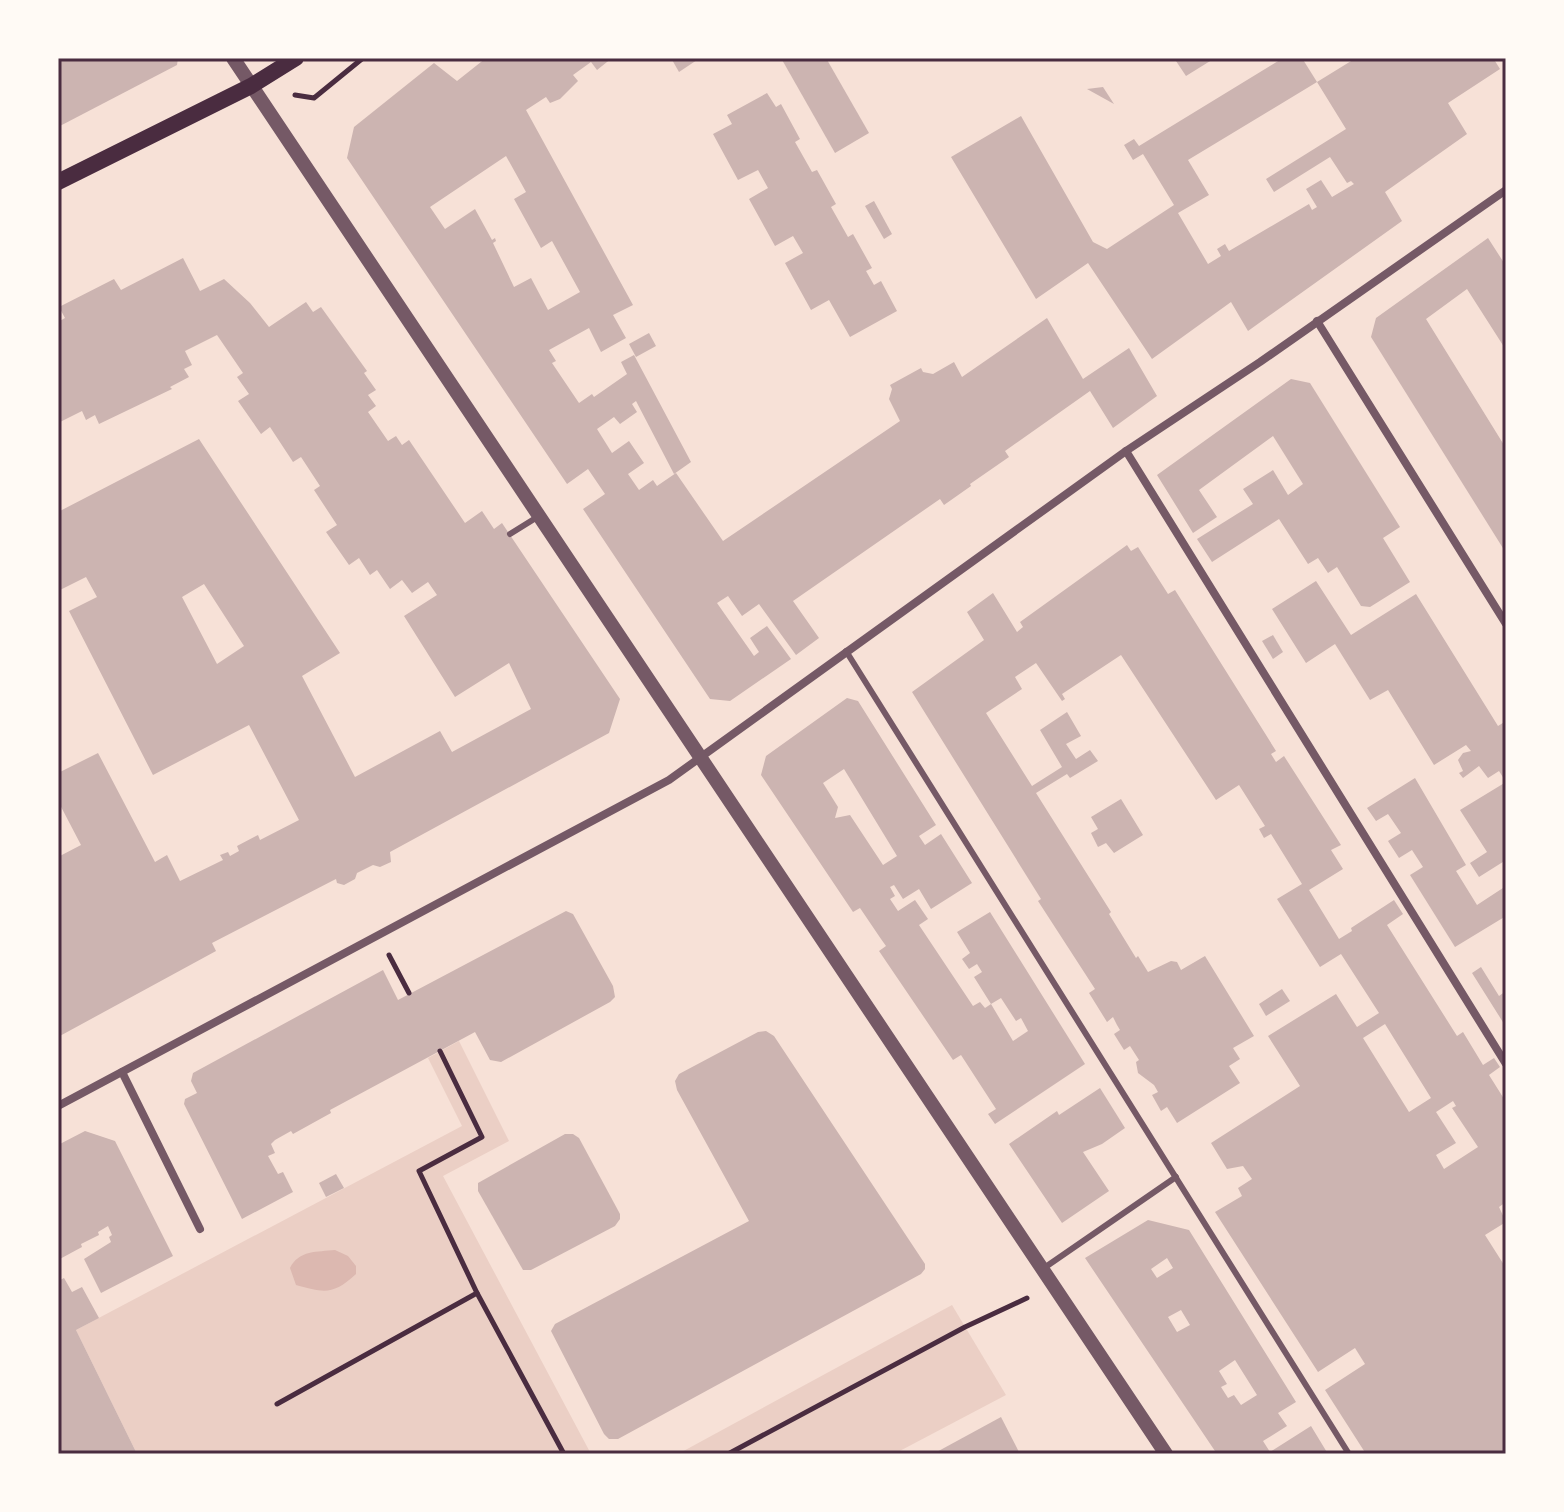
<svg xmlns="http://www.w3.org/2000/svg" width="1564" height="1512" font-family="'Fira Sans Condensed',sans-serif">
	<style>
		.green { fill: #ebcfc5 }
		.water { fill: #dcb8b0 }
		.building { fill: #ccb4b1; fill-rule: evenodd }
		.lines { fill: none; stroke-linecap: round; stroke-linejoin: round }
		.path { stroke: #4a2c40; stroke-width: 5 }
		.service { stroke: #755966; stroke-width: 6 }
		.minor { stroke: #755966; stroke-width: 8 }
		.tertiary { stroke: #755966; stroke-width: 14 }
		.secondary { stroke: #4a2c40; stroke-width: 16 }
		.neatline { fill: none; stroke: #4a2c40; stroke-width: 3 }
	</style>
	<rect width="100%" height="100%" fill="#f7e1d7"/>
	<g class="green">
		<polygon points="459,1041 509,1141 443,1176 591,1454 137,1454 76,1330 462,1126 428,1058"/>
		<polygon points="952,1305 1006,1395 894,1454 678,1454"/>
	</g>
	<path class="water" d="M335 1250 348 1256 356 1266V1274C333 1295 325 1293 296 1285L290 1268C299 1250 317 1252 335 1250Z"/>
	<g class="building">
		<polygon points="58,58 178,58 177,65 58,127"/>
		<path d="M486 58H612L597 70 591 62 573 75 578 81 560 99 550 103 546 97 526 110 633 305 613 315 626 338 601 352 589 328 549 350 556 361 552 363 579 403 592 394 594 397 627 374 621 362 634 355 691 462 674 474 636 401 632 404 637 412 620 424 614 417 597 429 612 453 629 441 644 463 628 474 639 490 653 480 657 486 676 473 723 541 900 421 889 399 892 389 890 385 921 368 923 372 933 374 954 362 962 377 1047 318 1083 379 1129 348 1157 396 1113 428 1090 391 1005 451 1009 457 970 484 971 486 944 505 940 499 793 601 819 638 796 655 759 604 742 616 728 596 717 603 754 656 759 652 750 638 767 626 791 659 730 701 710 699 583 509 605 494 588 469 567 484 347 158 354 127 434 63 457 81ZM506 156 526 192 514 199 541 248 552 241 580 292 548 310 531 278 514 287 493 243 496 241 495 238 492 240 475 209 445 229 430 207Z"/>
		<polygon points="671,58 700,58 679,72"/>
		<polygon points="781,58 826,58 869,133 835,153"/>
		<polygon points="1174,58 1215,58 1186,76"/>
		<polygon points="1283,58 1302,58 1317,82 1188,160 1209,195 1178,213 1208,264 1221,256 1217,249 1225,244 1229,251 1309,204 1312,210 1317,207 1306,189 1321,180 1332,197 1354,184 1351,181 1347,183 1330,157 1274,192 1266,179 1346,129 1317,82 1356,58 1498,58 1495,61 1500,69 1448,103 1467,134 1385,192 1402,221 1248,331 1231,302 1152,359 1088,263 1036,299 951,157 1021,116 1093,242 1107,249 1174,205 1143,154 1133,160 1124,145 1134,139 1139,146"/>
		<polygon points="1103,87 1114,104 1087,89"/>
		<polygon points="767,93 776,107 781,104 800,139 795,142 812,172 817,170 836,204 831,207 848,237 853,234 872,268 866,271 874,285 881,281 897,311 850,337 829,300 811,310 785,263 803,253 793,236 775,246 749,199 768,188 758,170 738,180 713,134 732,124 727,115"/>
		<polygon points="874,201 892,234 884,239 865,206"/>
		<polygon points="1488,238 1506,266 1506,350 1467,289 1426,319 1504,445 1506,443 1506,553 1371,337 1376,318"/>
		<path d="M183 258 200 291 224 279 250 303 269 327 306 302 313 312 321 307 367 371 364 373 376 390 368 395 376 406 368 412 388 441 396 436 402 445 409 440 465 523 482 511 494 529 502 523 620 699 609 733 390 852 391 862 380 867 373 865 357 873 355 879 344 885 337 883 336 879 332 881 212 943 216 951 58 1037V857L81 845 58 801V773L98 753 155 862 167 855 180 881 223 860 220 855 228 852 230 856 239 851 237 846 258 835 260 840 299 820 249 725 153 775 69 611 97 597 86 577 58 591V512L199 439 340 653 302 676 355 777 440 731 452 752 531 709 509 663 455 697 404 616 437 595 428 582 412 593 402 580 390 589 377 570 370 575 359 558 349 565 326 532 337 525 314 490 320 486 301 457 293 462 270 427 261 434 238 401 249 394 237 377 243 373 217 335 185 351 192 365 184 369 189 377 170 387 172 389 99 424 95 415 86 420 82 411 58 423V322L65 318 59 307 114 279 121 290ZM204 584 244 646 217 664 182 597Z"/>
		<polygon points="649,333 656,346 636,357 629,344"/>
		<polygon points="1291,379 1310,383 1400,527 1383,538 1410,582 1370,607 1361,606 1337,567 1328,573 1318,558 1308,564 1279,519 1212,562 1197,539 1253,504 1243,489 1273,470 1288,495 1303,484 1273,436 1199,490 1217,517 1193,533 1157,475"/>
		<path d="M1127 545 1131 551 1138 547 1168 594 1175 590 1276 751 1271 754 1276 762 1284 756 1341 845 1331 850 1343 869 1309 890 1339 939 1352 931 1351 928 1394 900 1403 914 1387 925 1457 1036 1463 1032 1483 1065 1494 1058 1500 1067 1489 1075 1506 1102V1202L1499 1207 1506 1222 1485 1235 1506 1268V1454H1366L1325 1390 1365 1364 1355 1348 1318 1372 1215 1212 1242 1196 1238 1188 1252 1179 1243 1166 1227 1169 1211 1143 1300 1086 1268 1036 1336 994 1357 1027 1379 1013 1341 954 1320 967 1277 899 1302 884 1271 834 1264 838 1259 829 1265 826 1239 785 1216 800 1121 655 1062 694 1065 699 1062 701 1036 663 1015 677 1022 689 986 713 1032 786 1062 767 1040 730 1067 712 1081 736 1066 744 1076 759 1090 750 1098 761 1070 778 1067 774 1036 793 1111 912 1109 914 1136 958 1138 956 1148 972 1171 961 1177 962 1181 970 1205 956 1254 1036 1233 1048 1240 1059 1229 1066 1240 1083 1177 1123 1167 1107 1161 1111 1152 1095 1158 1092 1154 1085 1138 1073 1136 1062 1139 1060 1130 1046 1124 1050 1114 1034 1120 1030 1117 1025 1113 1017 1107 1022 1089 993 1095 989 1038 901 1041 899 912 692 984 640 967 612 993 593 1017 632 1023 627 1020 622ZM1385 1024 1431 1098 1409 1112 1363 1038ZM1453 1101 1456 1106 1452 1108 1478 1147 1444 1169 1436 1155 1456 1143 1436 1112Z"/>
		<polygon points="1316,581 1351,635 1416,594 1498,726 1506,721 1506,782 1499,771 1488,778 1479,766 1463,778 1459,773 1463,771 1458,760 1463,753 1471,751 1466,745 1434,765 1388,690 1370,700 1335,644 1306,663 1272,609"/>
		<polygon points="1273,635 1283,652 1273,659 1262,641"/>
		<path d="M847 698 858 701 936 825 919 836 925 845 941 834 972 883 931 909 919 889 903 899 894 885 890 887 895 896 890 899 898 911 915 900 928 919 919 925 973 1006 980 1002 985 1008 991 1004 1013 1041 1028 1031 1021 1018 1016 1021 1001 998 991 1004 974 977 982 972 977 964 969 969 962 959 970 953 957 932 990 912 1085 1064 995 1124 988 1114 996 1109 961 1055 953 1060 879 951 886 946 881 939 860 908 853 912 761 775 766 756ZM844 769 897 856 883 865 850 815 835 818 838 807 823 783Z"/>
		<polygon points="1415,778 1466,865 1456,871 1477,905 1506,886 1506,916 1455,947 1410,875 1423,867 1412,850 1399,858 1388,841 1401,833 1388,814 1376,821 1367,808"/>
		<polygon points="1506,782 1506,860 1479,877 1470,863 1487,852 1460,810"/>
		<polygon points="1121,799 1143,835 1114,853 1106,843 1098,847 1091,833 1098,829 1091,817"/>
		<polygon points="566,911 573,914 613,986 615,997 610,1002 501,1062 490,1060 475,1032 330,1110 331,1113 293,1134 291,1131 275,1140 271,1144 275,1153 268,1156 278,1174 283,1172 293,1192 242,1219 184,1104 185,1099 197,1093 191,1081 193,1073 383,970 398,1000"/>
		<polygon points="1481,967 1499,996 1506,991 1506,1027 1472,973"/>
		<polygon points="1282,989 1290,1001 1266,1016 1259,1004"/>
		<polygon points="766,1031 774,1036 925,1264 925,1269 921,1274 618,1439 609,1439 604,1434 551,1331 555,1324 749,1221 677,1090 675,1081 679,1074 758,1032"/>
		<polygon points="1100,1088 1125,1128 1102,1144 1083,1152 1109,1191 1062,1223 1009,1144 1057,1111 1059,1115"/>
		<polygon points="85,1131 115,1141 173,1256 101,1293 84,1259 111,1242 109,1237 112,1235 108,1226 98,1232 99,1235 81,1244 82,1247 58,1260 58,1145"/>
		<polygon points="565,1134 573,1134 579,1138 620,1214 620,1219 615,1226 531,1270 523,1270 478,1191 478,1183"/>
		<polygon points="336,1174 344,1188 326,1197 319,1183"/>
		<path d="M1148 1220 1189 1230 1296 1402 1278 1413 1287 1426 1263 1441 1270 1452 1311 1426 1328 1454H1217L1085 1258ZM1167 1258 1173 1268 1157 1278 1151 1269ZM1181 1310 1190 1325 1177 1332 1168 1317ZM1235 1360 1257 1395 1241 1405 1234 1395 1228 1398 1221 1387 1227 1384 1219 1371Z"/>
		<polygon points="64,1278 72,1292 82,1287 99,1318 76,1330 137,1454 58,1454 58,1281"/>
		<polygon points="1001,1417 1020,1454 933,1454"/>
	</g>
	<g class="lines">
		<g class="path">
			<polyline points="295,95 314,98 363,58"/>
			<polyline points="389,955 409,993"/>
			<polyline points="440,1051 482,1137 419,1171 477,1293"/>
			<polyline points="277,1404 477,1293 564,1454"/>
			<polyline points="728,1454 965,1327 1027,1298"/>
		</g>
		<g class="service">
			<polyline points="510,534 539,516"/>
			<polyline points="846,651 1349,1454"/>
			<polyline points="1044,1268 1176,1177"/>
		</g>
		<g class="minor">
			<polyline points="1317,321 1506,624"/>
			<polyline points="1126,451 1506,1064"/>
			<polyline points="122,1072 200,1229"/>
			<polyline points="58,1106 669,780 1126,451 1260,362 1506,190"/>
		</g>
		<polyline class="tertiary" points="233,58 1166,1454"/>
		<polyline class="secondary" points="58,182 251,86 296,58"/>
	</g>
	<rect width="1564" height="1512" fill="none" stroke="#fffaf5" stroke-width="120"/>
	<rect x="60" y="60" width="1444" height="1392" class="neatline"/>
</svg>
